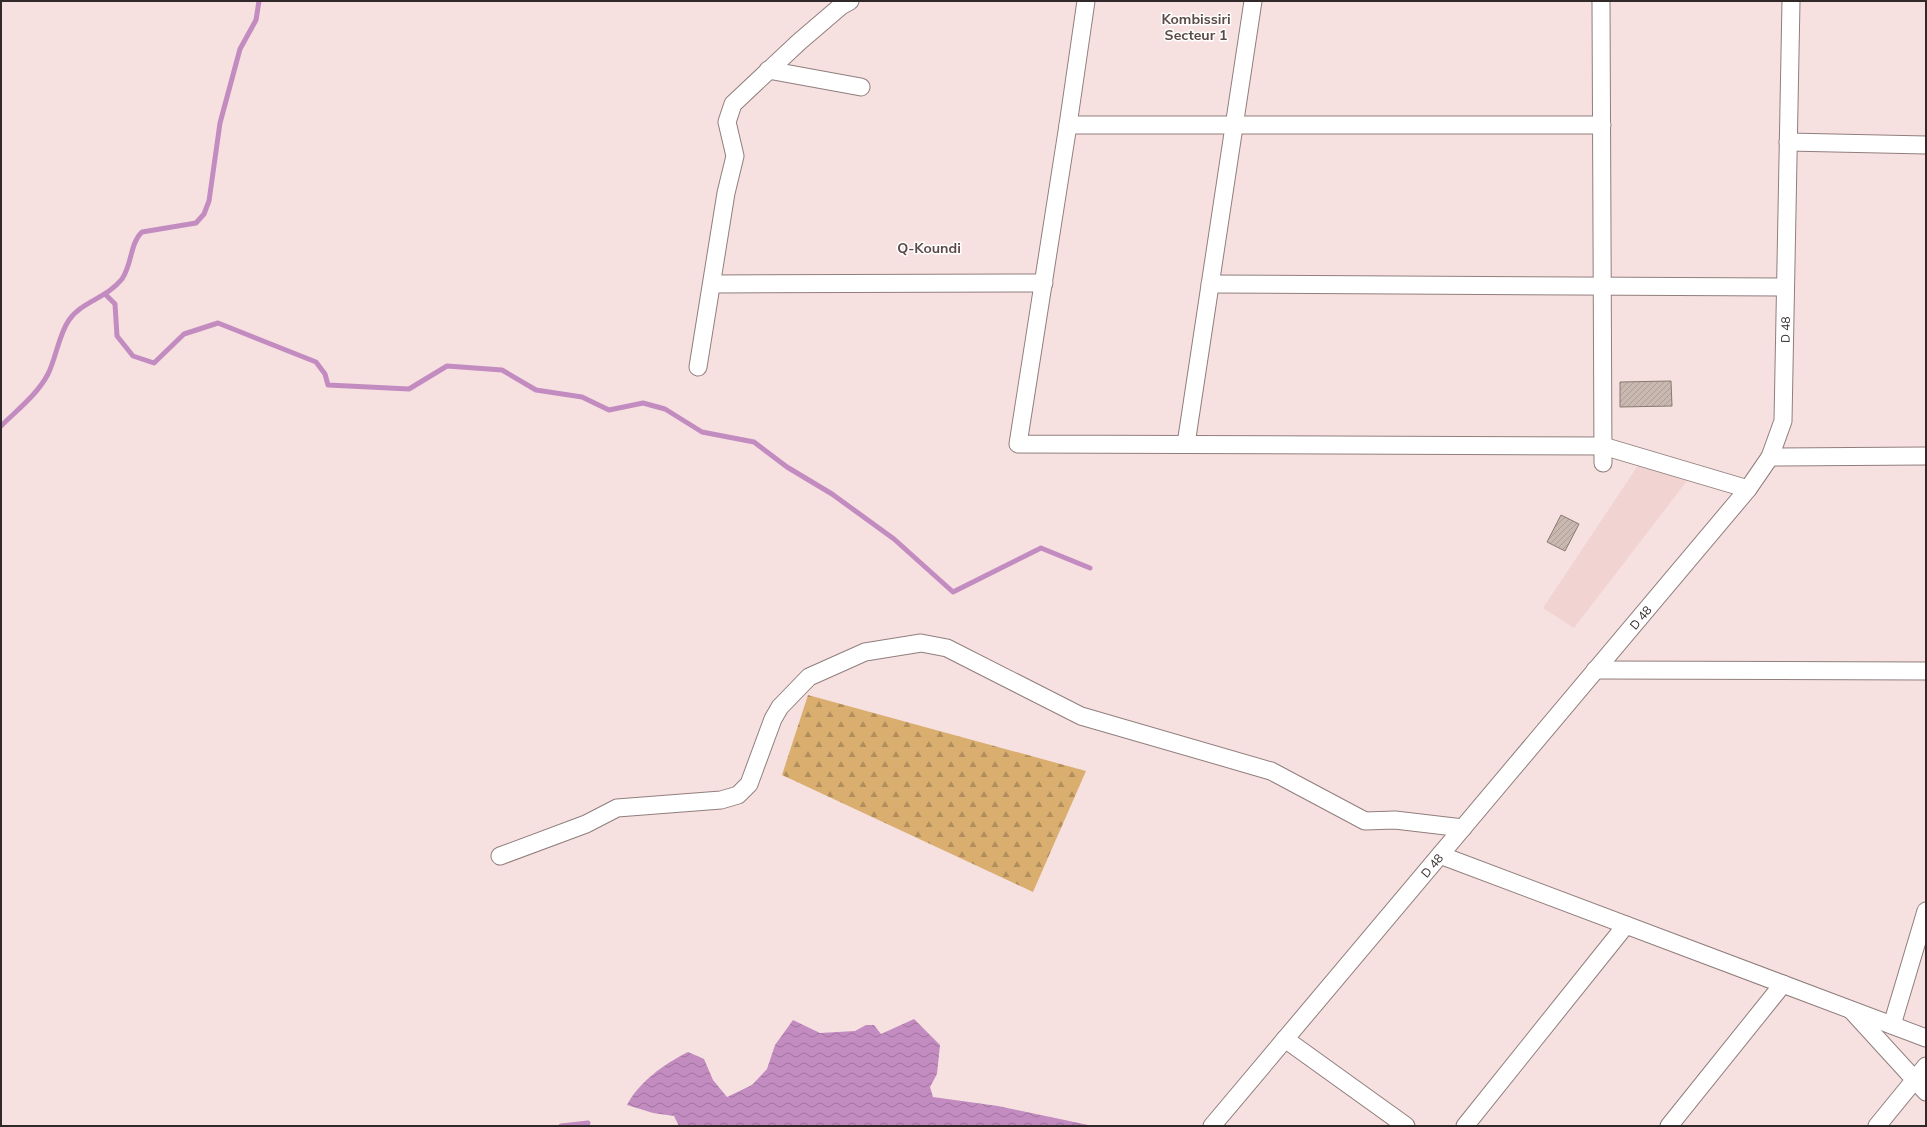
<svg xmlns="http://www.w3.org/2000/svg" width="1927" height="1127" font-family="Mulish,sans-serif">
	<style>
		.built { fill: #f1d4d2 }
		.forest { fill: url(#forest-firs) }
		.water { fill: url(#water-waves) }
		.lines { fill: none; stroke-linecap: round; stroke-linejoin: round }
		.stream { stroke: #c38cc1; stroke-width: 5 }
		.building { fill: url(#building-hatch); stroke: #897971 }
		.minor-casing { stroke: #907e7d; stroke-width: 19 }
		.minor { stroke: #fff; stroke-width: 17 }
		.labels { text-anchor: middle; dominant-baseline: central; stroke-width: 3; stroke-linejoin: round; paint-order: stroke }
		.street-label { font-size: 12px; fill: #312929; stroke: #fff }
		.quarter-label { font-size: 14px; font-weight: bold; fill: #5a4948; stroke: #fff }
	</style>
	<defs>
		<pattern id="forest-firs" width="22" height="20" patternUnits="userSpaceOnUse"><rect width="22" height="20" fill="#d9ae6f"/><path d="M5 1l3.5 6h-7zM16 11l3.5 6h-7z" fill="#b18e5b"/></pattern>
		<pattern id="water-waves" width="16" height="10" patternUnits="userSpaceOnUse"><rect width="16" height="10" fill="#c38cc1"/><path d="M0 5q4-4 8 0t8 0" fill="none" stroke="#9f729d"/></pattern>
		<pattern id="building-hatch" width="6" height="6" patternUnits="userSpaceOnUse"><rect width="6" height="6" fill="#c9b8af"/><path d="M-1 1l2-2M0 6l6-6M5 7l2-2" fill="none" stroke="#ad9e97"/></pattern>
	</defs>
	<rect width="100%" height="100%" fill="#f6e1e0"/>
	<polygon class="built" points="1643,458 1693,473 1574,628 1543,608"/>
	<polygon class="forest" points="808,695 1086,771 1033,892 782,775"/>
	<path class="water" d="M914 1019 940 1045 937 1074 930 1087 933 1097 998 1106 1093 1126H679L674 1116 653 1113 627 1105C639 1082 664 1064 688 1052L704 1059 713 1080 727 1097 752 1085 767 1069 775 1045 793 1020 820 1033 855 1031 866 1025H874L881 1034Z"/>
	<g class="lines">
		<g class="stream">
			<polyline points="106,295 115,304 117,336 133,356 154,363 184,334 218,323 316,362 325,374 328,385 409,389 447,366 502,370 536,390 582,397 609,410 643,403 665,409 702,432 754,442 787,467 832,494 894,539 953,592 1041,548 1090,568"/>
			<path d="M1 426C17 410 37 395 48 374 56 358 59 334 69 320 81 302 107 298 122 279 132 265 130 243 142 232L196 223 204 214 209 201 220 123 240 49 256 20 259 1"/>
			<polyline points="561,1126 588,1123"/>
		</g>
	</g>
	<g class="building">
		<polygon points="1671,381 1672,406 1620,407 1620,382"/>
		<polygon points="1561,515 1579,524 1565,551 1547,542"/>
	</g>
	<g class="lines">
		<g class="minor-casing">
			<g id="minor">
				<polyline points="1086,1 1068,125 1018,444 1603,446 1748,489"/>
				<polyline points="1601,1 1603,463"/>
				<polyline points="768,70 861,87"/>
				<polyline points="1068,125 1602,125"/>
				<polyline points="1788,142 1926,145"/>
				<polyline points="713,284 1044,283"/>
				<polyline points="1210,284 1785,287"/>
				<polyline points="698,367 726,193 735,156 727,122 733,104 799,42 841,6 850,1"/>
				<polyline points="1186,444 1253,1"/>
				<polyline points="1770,457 1926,456"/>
				<polyline points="1595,670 1926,671"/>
				<polyline points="1440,855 1926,1038"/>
				<polyline points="500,856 586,824 617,808 721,800 738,795 749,784 773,719 780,707 809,677 865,652 921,643 947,648 1081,716 1271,771 1365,821 1395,820 1463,828"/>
				<polyline points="1852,1011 1926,1092"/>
				<polyline points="1892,1025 1926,911"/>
				<polyline points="1285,1039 1406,1126"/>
				<path id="s1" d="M1212 1126 1748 489 1770 457 1783 421 1791 1"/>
				<polyline points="1465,1126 1626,925"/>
				<polyline points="1669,1126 1783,984"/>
				<polyline points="1877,1126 1926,1066"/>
			</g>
		</g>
		<use href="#minor" class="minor"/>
	</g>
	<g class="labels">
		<g class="street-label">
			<text stroke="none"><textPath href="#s1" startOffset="1001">D 48</textPath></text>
			<text stroke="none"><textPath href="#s1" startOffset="665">D 48</textPath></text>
			<text stroke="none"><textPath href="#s1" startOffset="341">D 48</textPath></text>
		</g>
		<g class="quarter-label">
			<text x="1196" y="19">Kombissiri<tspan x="1196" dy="16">Secteur 1</tspan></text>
			<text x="929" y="248">Q-Koundi</text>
		</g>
	</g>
	<rect width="1927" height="1127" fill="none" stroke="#312929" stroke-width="4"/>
</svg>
